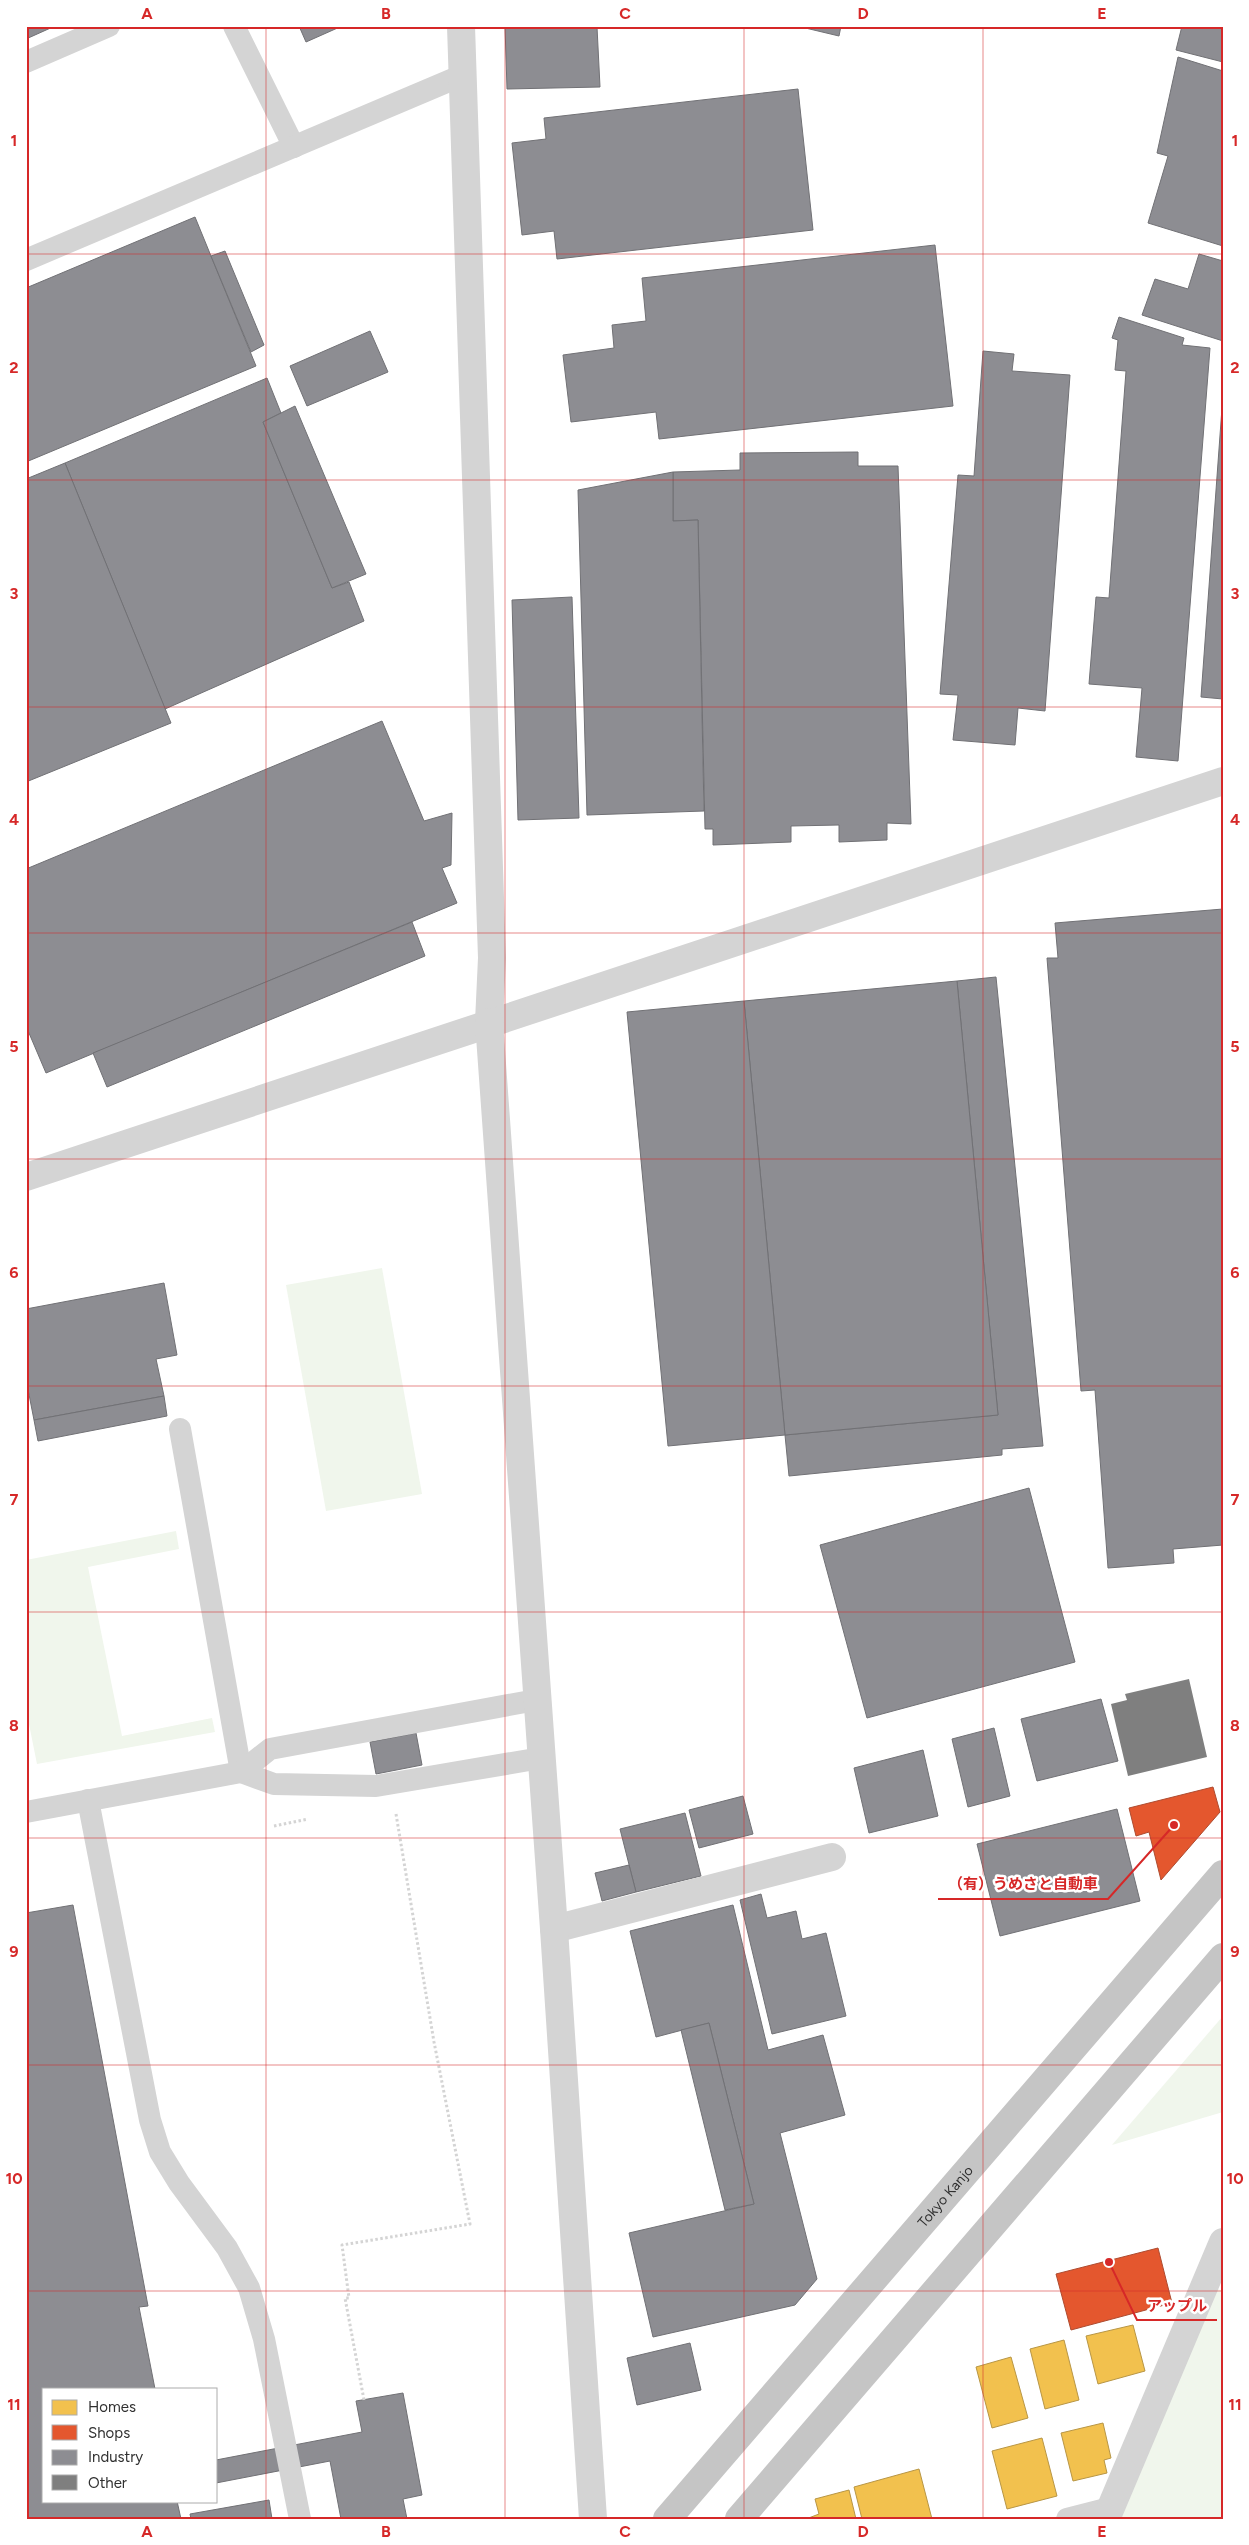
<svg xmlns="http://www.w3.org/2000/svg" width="1249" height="2545" font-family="Figtree,'Noto Sans JP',sans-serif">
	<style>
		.green { fill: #f0f6ec }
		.homes { fill: #f2c14e; stroke: #b89645 }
		.shops { fill: #e4572e; stroke: #ae4b2f }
		.industry { fill: #8d8d92; stroke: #717175 }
		.building { fill: #7f7f7f }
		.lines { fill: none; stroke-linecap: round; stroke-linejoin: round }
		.path { stroke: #d4d4d4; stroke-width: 3; stroke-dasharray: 2.5 2.5; stroke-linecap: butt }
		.service { stroke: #d4d4d4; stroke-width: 22 }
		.minor { stroke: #d4d4d4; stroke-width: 28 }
		.tertiary { stroke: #d4d4d4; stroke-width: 28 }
		.trunk { stroke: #c5c5c5; stroke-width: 28 }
		.grid { fill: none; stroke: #d62828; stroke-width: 1; stroke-opacity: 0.55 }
		.labels { text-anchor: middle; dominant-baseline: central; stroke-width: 5; stroke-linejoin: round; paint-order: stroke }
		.street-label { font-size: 14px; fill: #303030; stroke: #fff }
		.leader { fill: none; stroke: #d62828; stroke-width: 2 }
		.callout-dot { fill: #d62828; stroke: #fff; stroke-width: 2 }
		.callout-label { font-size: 15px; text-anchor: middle; font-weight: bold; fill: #d62828; stroke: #fff; stroke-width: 5; stroke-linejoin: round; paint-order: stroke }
		.neatline { fill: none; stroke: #d62828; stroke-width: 2 }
		.grid-label { font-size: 16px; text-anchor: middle; font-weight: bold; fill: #d62828 }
	</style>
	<rect width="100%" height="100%" fill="#fff"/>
	<g class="green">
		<polygon points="382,1268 422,1494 326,1511 286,1285"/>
		<polygon points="176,1531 179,1549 88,1567 122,1736 212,1718 215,1732 37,1764 26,1709 26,1560"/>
		<polygon points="1223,2016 1223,2112 1112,2145"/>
		<polygon points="1215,2288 1223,2291 1223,2519 1116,2519"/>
	</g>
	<g class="homes">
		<polygon points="1133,2325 1145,2371 1098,2384 1086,2336"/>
		<polygon points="1064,2340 1079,2400 1045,2409 1030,2349"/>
		<polygon points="1011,2357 1028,2418 992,2428 976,2367"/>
		<polygon points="1103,2423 1111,2458 1104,2460 1107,2473 1073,2481 1061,2433"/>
		<polygon points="1042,2438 1057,2496 1007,2509 992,2451"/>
		<polygon points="919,2469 932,2519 862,2519 854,2487"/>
		<polygon points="849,2490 856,2519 806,2519 819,2514 815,2499"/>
	</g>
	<g class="shops">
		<polygon points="1213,1787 1220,1812 1161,1880 1149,1832 1136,1836 1129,1808"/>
		<polygon points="1158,2248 1172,2303 1071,2330 1056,2274"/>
	</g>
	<g class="industry">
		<polygon points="26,26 55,26 26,39"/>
		<polygon points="299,26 342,26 306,42"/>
		<polygon points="505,26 625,26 597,27 600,87 507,89"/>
		<polygon points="797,26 841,26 839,36"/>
		<polygon points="1182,26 1223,26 1223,62 1176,50"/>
		<polygon points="1178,57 1223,71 1223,246 1148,223 1168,156 1157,153"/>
		<polygon points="798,89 813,230 557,259 554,231 522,235 512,143 546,139 544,118"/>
		<polygon points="195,217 256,366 26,462 26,288"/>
		<polygon points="935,245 953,406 659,439 656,412 571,422 563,355 614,348 612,325 646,321 642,278"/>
		<polygon points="225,251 264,345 251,352 211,256"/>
		<polygon points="1199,254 1223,261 1223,341 1142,315 1155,279 1188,289"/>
		<polygon points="1119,317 1184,338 1182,345 1210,348 1178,761 1136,757 1142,688 1089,684 1096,597 1109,598 1126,371 1115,370 1118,340 1112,338"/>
		<polygon points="370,331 388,372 307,406 290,366"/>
		<polygon points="983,351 1014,354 1012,371 1070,375 1045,711 1018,708 1015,745 953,740 958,695 940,694 958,475 974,476"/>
		<polygon points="267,378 281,413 263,422 332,588 349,582 364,621 165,709 65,463"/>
		<polygon points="1223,394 1223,699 1201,697"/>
		<polygon points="295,406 366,574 332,588 263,422"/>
		<polygon points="858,452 858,466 898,466 911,824 887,823 887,840 839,842 839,825 791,826 791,842 713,845 713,829 705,829 698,520 673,521 673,472 740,470 740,453"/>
		<polygon points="65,463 171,723 26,782 26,479"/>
		<polygon points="673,472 673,521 698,520 704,811 587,815 578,490"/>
		<polygon points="572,597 579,818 518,820 512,600"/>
		<polygon points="382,721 424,821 452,813 451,865 442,868 457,903 46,1073 26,1026 26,869"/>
		<polygon points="1223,909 1223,1545 1173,1549 1174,1563 1108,1568 1095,1390 1081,1391 1047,958 1058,958 1055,923"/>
		<polygon points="412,922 425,956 107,1087 93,1053"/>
		<polygon points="996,977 1043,1446 1002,1449 1002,1455 789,1476 785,1435 998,1415 957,981"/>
		<polygon points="957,981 998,1415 785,1435 744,1001"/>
		<polygon points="744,1001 785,1435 668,1446 627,1012"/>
		<polygon points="164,1283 177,1355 156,1359 164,1396 34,1420 26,1379 26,1309"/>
		<polygon points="164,1396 167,1416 38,1441 34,1420"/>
		<polygon points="1029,1488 1075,1662 867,1718 820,1545"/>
		<polygon points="1101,1699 1118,1761 1037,1781 1021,1719"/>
		<polygon points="994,1728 1010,1796 968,1807 952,1739"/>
		<polygon points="416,1733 422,1765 376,1774 370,1742"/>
		<polygon points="923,1750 938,1816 869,1833 854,1768"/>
		<polygon points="743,1796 753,1834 699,1848 689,1810"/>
		<polygon points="1117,1809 1140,1901 1000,1936 977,1844"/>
		<polygon points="685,1813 701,1876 636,1892 620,1829"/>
		<polygon points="629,1865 636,1892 602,1901 595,1873"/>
		<polygon points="761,1894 767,1918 796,1911 802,1939 826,1933 846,2016 772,2034 740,1900"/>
		<polygon points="73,1905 148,2306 139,2307 155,2389 44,2389 44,2501 177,2501 181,2519 26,2519 26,1913"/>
		<polygon points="733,1905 768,2050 823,2035 845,2115 780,2133 817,2279 795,2305 653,2337 629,2233 754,2204 709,2023 656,2037 630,1931"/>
		<polygon points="709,2023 754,2204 725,2210 681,2030"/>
		<polygon points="690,2343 701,2390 637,2405 627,2358"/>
		<polygon points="403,2393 422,2495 403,2499 407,2519 341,2519 330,2461 216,2483 216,2460 362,2432 356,2401"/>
		<polygon points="269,2500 272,2519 191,2519 190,2514"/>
	</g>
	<polygon class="building" points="1189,1679 1207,1757 1128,1776 1111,1704 1127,1700 1125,1694"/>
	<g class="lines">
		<g class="path">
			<polyline points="274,1826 308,1819"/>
			<polyline points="364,2400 345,2298 349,2298 342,2245 470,2224 434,2042 396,1814"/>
		</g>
		<g class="service">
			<polyline points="234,26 294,147"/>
			<polyline points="26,62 109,26"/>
			<polyline points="26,260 463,75"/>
			<polyline points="180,1429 241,1772"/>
			<polyline points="241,1772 274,1784 376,1786 541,1758"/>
			<polyline points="88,1800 150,2120 160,2152 179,2183 227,2248 249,2288 264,2339 300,2519"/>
			<polyline points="26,1812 241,1772 270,1749 536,1700"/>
			<polyline points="1067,2519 1110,2508"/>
		</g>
		<g class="minor">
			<polyline points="461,26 492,958 489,1022"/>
			<polyline points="26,1177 1223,781"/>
			<polyline points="554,1929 832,1857"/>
			<polyline points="1106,2519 1223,2242"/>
		</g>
		<polyline class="tertiary" points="489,1022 554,1929 593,2519"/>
		<g class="trunk">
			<path id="s1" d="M667 2519 1223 1874"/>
			<polyline points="739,2519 1223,1957"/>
		</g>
	</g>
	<path class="grid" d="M266 26V2519M505 26V2519M744 26V2519M983 26V2519M26 254H1223M26 480H1223M26 707H1223M26 933H1223M26 1159H1223M26 1386H1223M26 1612H1223M26 1838H1223M26 2065H1223M26 2291H1223"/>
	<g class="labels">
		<g class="street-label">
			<text stroke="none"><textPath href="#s1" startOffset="426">Tokyo Kanjo</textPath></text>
		</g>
	</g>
	<path class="leader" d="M1174 1825L1108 1899H938M1109 2262L1137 2320H1217"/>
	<g class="callout-dot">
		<circle cx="1174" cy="1825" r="5"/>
		<circle cx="1109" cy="2262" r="5"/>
	</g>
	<g class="callout-label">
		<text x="1023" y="1889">（有）うめさと自動車</text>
		<text x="1177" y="2311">アップル</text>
	</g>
	<rect width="1249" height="2545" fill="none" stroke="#ffffff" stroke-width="55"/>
	<rect x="42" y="2388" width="175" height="115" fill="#ffffff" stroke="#acacac"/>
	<rect x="52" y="2400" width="25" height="15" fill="#f2c14e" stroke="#acacac"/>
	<text x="88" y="2412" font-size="15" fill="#303030">Homes</text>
	<rect x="52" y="2425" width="25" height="15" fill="#e4572e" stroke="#acacac"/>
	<text x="88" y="2438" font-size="15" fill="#303030">Shops</text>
	<rect x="52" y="2450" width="25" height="15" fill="#8d8d92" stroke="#acacac"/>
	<text x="88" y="2462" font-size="15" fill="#303030">Industry</text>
	<rect x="52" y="2475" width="25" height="15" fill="#7f7f7f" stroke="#acacac"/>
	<text x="88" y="2488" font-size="15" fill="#303030">Other</text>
	<rect x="28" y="28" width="1194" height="2490" class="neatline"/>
	<g class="grid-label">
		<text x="147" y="19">A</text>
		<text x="386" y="19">B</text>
		<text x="625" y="19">C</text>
		<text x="863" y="19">D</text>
		<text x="1102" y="19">E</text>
		<text x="14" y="146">1</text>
		<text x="1235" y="146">1</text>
		<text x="14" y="373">2</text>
		<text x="1235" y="373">2</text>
		<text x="14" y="599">3</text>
		<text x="1235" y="599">3</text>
		<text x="14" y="825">4</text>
		<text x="1235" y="825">4</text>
		<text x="14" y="1052">5</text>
		<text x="1235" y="1052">5</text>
		<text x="14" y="1278">6</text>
		<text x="1235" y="1278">6</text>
		<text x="14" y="1505">7</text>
		<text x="1235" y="1505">7</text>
		<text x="14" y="1731">8</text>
		<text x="1235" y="1731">8</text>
		<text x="14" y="1957">9</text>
		<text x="1235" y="1957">9</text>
		<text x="14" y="2184">10</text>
		<text x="1235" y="2184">10</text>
		<text x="14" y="2410">11</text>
		<text x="1235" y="2410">11</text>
		<text x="147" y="2537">A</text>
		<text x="386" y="2537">B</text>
		<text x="625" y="2537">C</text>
		<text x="863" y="2537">D</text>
		<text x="1102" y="2537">E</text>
	</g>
</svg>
